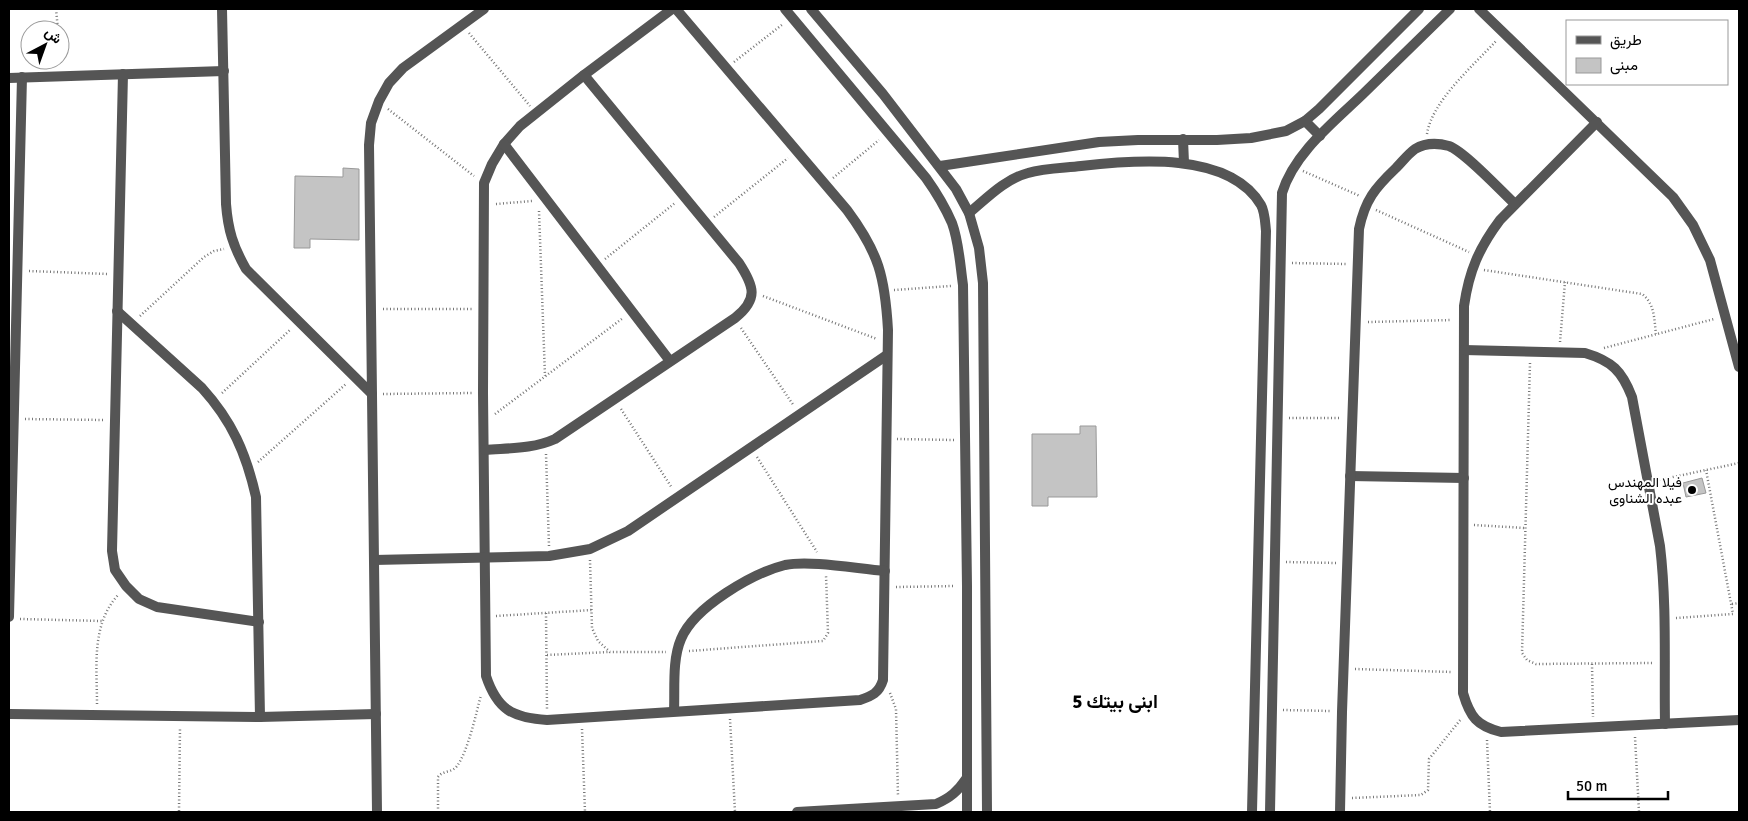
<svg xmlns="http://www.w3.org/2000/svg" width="1748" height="821" font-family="Signika,Vazirmatn,sans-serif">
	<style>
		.building { fill: #c4c4c4; stroke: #999 }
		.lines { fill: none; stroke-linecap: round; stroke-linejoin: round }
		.path { stroke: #777; stroke-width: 2.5; stroke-dasharray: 1 2.5; stroke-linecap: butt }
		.street { stroke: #555; stroke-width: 10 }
		.poi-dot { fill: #000; stroke: #fff; stroke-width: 2 }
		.labels { text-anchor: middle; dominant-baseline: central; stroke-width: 4; stroke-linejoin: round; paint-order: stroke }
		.poi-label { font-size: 14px; fill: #000; stroke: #fff; text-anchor: end }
		.district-label { font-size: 19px; font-weight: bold; fill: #000; stroke: #fff }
	</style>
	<rect width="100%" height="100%" fill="#fff"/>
	<g class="building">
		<polygon points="343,168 359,169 359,240 310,239 310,248 294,248 295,176 343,177"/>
		<polygon points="1080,426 1096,426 1097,497 1048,497 1048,506 1032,506 1032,434 1080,434"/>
		<polygon points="1702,478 1706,493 1686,497 1683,483"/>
	</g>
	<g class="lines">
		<g class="path">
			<polyline points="56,9 58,30"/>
			<polyline points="469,33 530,106"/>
			<polyline points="60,55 61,64"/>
			<polyline points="734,62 783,24"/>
			<polyline points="388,109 474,176"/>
			<path d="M1427 134C1432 101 1473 66 1496 41"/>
			<polyline points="1303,171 1360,196"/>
			<polyline points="833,178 879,140"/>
			<polyline points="496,204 532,201"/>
			<polyline points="1376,210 1469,252"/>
			<polyline points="539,211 545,376"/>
			<polyline points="714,217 788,158"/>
			<polyline points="605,259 675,203"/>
			<polyline points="1292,263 1347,264"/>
			<path d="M1484 270 1642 294C1655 304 1654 319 1656 334"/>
			<polyline points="29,271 108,274"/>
			<polyline points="894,290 951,286"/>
			<polyline points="763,296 877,339"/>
			<polyline points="383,309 472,309"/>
			<polyline points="140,316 204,257 214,251 224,249"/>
			<polyline points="1368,322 1452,320"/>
			<polyline points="741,328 794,406"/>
			<polyline points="1560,342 1565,282"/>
			<polyline points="1604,348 1714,319"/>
			<polyline points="1530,363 1522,653 1527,660 1536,664 1654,663"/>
			<polyline points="222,393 291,329"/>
			<polyline points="383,394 473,393"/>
			<polyline points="621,409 672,488"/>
			<polyline points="495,414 623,318"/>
			<polyline points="1289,418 1341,418"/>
			<polyline points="25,419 105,420"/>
			<polyline points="897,439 954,440"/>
			<polyline points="546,454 549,546"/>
			<polyline points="757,457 817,552"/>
			<polyline points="258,462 346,384"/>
			<polyline points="1659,480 1739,463"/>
			<polyline points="1474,525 1525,528"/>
			<polyline points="590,560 592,628 598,641 610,652 666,652"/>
			<polyline points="1286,562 1336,563"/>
			<polyline points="896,587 955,586"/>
			<polyline points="1732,604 1739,603"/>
			<polyline points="546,613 547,709"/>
			<polyline points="496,616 592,610"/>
			<polyline points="1676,618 1733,614 1706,470"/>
			<polyline points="20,619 102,621"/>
			<polyline points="689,651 823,641 828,633 826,575"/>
			<polyline points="547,655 609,652"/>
			<polyline points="1592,664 1593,717"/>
			<polyline points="1355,669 1452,672"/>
			<polyline points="890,693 896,709 898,796"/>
			<path d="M97 704C97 666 91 625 118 595"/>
			<polyline points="1283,710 1330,711"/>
			<polyline points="730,719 735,812"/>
			<polyline points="582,729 585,812"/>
			<polyline points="1635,737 1639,812"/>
			<polyline points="1487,740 1490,812"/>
			<polyline points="1352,798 1421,795 1428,790 1429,759 1461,719"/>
			<polyline points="179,811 180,728"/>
			<path d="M438 812V777C443 770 452 773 457 766 468 751 476 714 481 695"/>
		</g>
		<g class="street">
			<path d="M222 9 226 204C228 230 233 246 246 269L372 394"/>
			<path d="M672 9 584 75 520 126 504 144 492 164 484 183 483 393 486 676C497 709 512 718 547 720L860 700C872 696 879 693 883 680L888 330C885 277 879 253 847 210L676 9"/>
			<path d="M785 9 926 178C936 192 945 207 952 223 959 242 960 264 963 285L967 586V812"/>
			<polyline points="811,9 883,94 956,189 969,213 979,248 983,283 987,812"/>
			<polyline points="1479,9 1673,197 1693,225 1710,260 1739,367"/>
			<polyline points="123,74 112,551 115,570 126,586 139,599 157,607 259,622"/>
			<polyline points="9,78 224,71"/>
			<polyline points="1305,121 1320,136"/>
			<path d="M1597 122 1500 220C1479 248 1469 271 1464 306L1463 693C1470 717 1477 726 1501 732L1739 720"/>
			<polyline points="1183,139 1184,163"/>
			<polyline points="504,144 670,361"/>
			<polyline points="940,166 1099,142 1138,140 1217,140 1251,138 1286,131 1305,121 1319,109 1419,9"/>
			<path d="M969 213C987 198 1005 179 1028 173 1044 168 1064 168 1081 166 1134 160 1229 151 1261 205 1265 212 1265 222 1266 231L1252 812"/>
			<path d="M117 311 202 388C232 421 246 453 256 497L260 717"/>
			<path d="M1464 350 1585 353C1612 361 1622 371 1632 397L1660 546C1667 605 1664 665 1665 724"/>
			<path d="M485 450C509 448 533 449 555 439L735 318C759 299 754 286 739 263L584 75"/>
			<polyline points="1350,476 1464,478"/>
			<polyline points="374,560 549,556 590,549 628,531 887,355"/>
			<polyline points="9,617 22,77"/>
			<path d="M674 711C675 688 672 660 681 639 694 607 753 573 785 565 811 560 858 569 885 571"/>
			<polyline points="9,714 260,717 376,714"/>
			<polyline points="377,812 369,145 371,123 379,101 389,83 403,68 484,9"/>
			<path d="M797 812 936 804C950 798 958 791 966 779"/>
			<path d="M1270 812 1282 193C1294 153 1334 122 1363 94 1392 66 1421 37 1450 9"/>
			<path d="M1340 812 1342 712 1359 229C1365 200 1375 188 1396 168 1402 162 1408 154 1415 149 1425 143 1438 143 1449 146 1465 152 1501 191 1515 204"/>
		</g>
	</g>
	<circle class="poi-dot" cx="1692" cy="490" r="5"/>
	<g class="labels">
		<g class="poi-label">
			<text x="1682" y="482">فيلا المهندس<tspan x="1682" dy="16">عبده الشناوى</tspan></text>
		</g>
		<g class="district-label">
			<text x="1115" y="702">ابنى بيتك 5</text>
		</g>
	</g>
	<rect width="1748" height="821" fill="none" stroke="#000000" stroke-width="20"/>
	<rect x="1566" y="20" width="162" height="65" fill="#ffffff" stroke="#999999"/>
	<rect x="1576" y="36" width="25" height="8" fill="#555555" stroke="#999999"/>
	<text x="1610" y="45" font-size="15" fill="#000000">طريق</text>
	<rect x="1576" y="58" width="25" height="15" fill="#c4c4c4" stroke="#999999"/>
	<text x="1610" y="70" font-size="15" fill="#000000">مبنى</text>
	<g transform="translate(45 45) rotate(41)"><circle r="24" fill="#ffffff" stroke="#999999"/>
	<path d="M0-4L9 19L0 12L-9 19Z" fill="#000000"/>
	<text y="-8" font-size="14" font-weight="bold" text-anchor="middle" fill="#000000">ش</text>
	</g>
	<path d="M1568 791v8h100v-8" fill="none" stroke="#000000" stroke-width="2.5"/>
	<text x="1576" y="791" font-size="15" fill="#000000" stroke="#ffffff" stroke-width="4" paint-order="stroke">50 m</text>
</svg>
